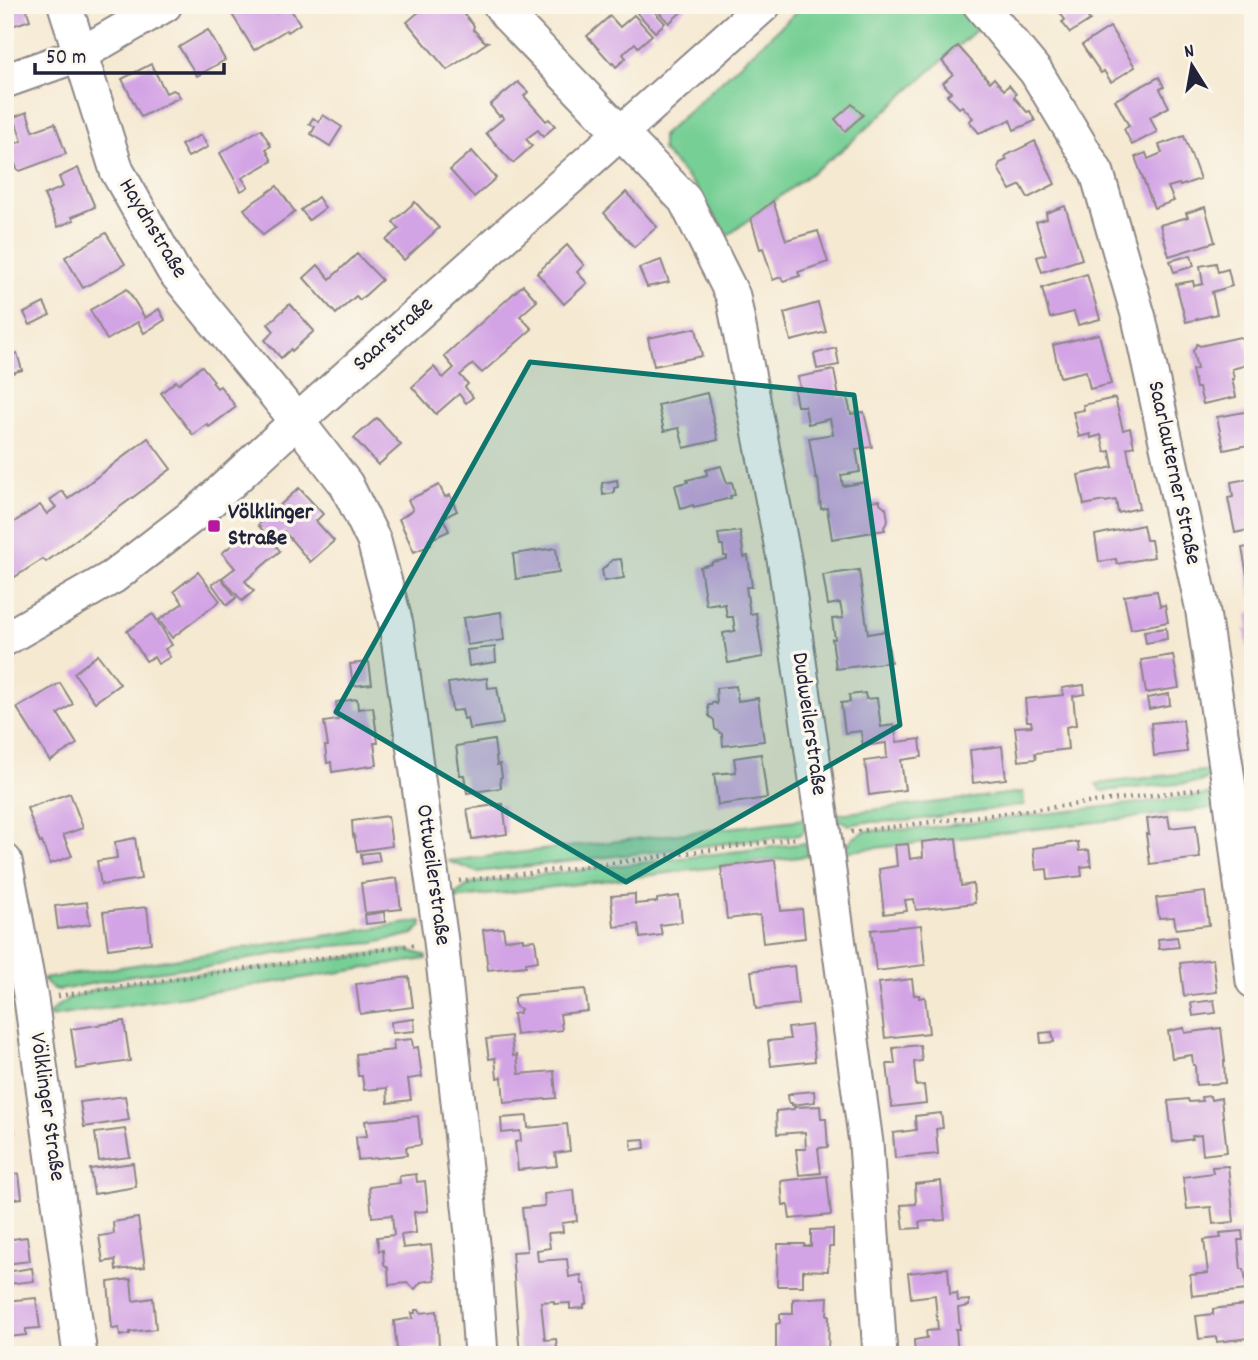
<svg xmlns="http://www.w3.org/2000/svg" width="1258" height="1360" font-family="Dekko,sans-serif">
	<style>
		.green { fill: #76cf94; stroke: #4c7868; stroke-width: 2 }
		.building { fill: #d3a4e5 }
		.lines { fill: none; stroke-linecap: round; stroke-linejoin: round }
		.minor-casing { stroke: #8c8686; stroke-width: 37 }
		.path { stroke: #8c8686; stroke-width: 4.5; stroke-dasharray: 2 5; stroke-linecap: butt }
		.minor { stroke: #fff; stroke-width: 33 }
		.marked { fill: #0f766e; fill-opacity: 0.2; stroke: #0f766e; stroke-width: 5; stroke-linejoin: round }
		.poi-dot { fill: #b5179e; stroke: #fbf7ec; stroke-width: 2.5 }
		.labels { text-anchor: middle; dominant-baseline: central; stroke-width: 7; stroke-linejoin: round; paint-order: stroke }
		.street-label { font-size: 23px; fill: #22223b; stroke: #fbf7ec }
		.poi-label { font-size: 23px; font-weight: bold; fill: #22223b; stroke: #fbf7ec; text-anchor: start }
	</style>
	<rect width="100%" height="100%" fill="#fbf7ec"/>
	<filter id="ink" filterUnits="userSpaceOnUse"><feTurbulence type="fractalNoise" baseFrequency=".0143" numOctaves="2"/><feDisplacementMap in="SourceGraphic" scale="14" xChannelSelector="R" yChannelSelector="G"/><feConvolveMatrix kernelMatrix="1 2 1 2 8 2 1 2 1" color-interpolation-filters="sRGB"/></filter>
	<filter id="wash" filterUnits="userSpaceOnUse"><feTurbulence type="fractalNoise" baseFrequency=".00686" numOctaves="4" result="noise"/><feDisplacementMap in="SourceGraphic" scale="28" xChannelSelector="R" yChannelSelector="G"/><feGaussianBlur stdDeviation="1.57" result="paint"/><feColorMatrix in="noise" values="0 0 0 0 0 0 0 0 0 0 0 0 0 0 0 0 0 1.4 0 .05"/><feComposite in="paint" operator="in"/></filter>
	<g filter="url(#wash)">
		<rect width="100%" height="100%" fill="#f5e9d2"/>
		<g class="green">
			<polygon points="804,5 968,5 983,24 842,150 727,236 694,185 662,150 662,136"/>
			<polygon points="1210,770 1211,776 1200,782 1102,791 1096,784"/>
			<polygon points="1023,792 1024,805 907,821 865,822 849,825 838,819 837,814"/>
			<polygon points="1213,794 1215,808 842,852 853,838 866,831 916,829"/>
			<polygon points="804,819 805,831 799,835 477,872 448,861"/>
			<polygon points="806,843 808,856 453,899 453,896 467,886 475,883"/>
			<path d="M422 921V926L413 934 374 943 307 948 207 967 183 968 134 975 61 990C52 990 49 986 43 979Z"/>
			<polygon points="409,950 426,956 426,959 49,1017 49,1014 60,1004 69,999 93,990 136,981 175,975 233,972 394,951"/>
		</g>
		<g id="blocks">
			<g class="building">
				<polygon points="5,5 25,5 30,20 6,28"/>
				<polygon points="240,5 271,5 276,13 288,5 300,24 288,32 286,30 254,50 230,11"/>
				<polygon points="427,5 457,5 474,26 473,29 484,41 488,42 447,70 407,22"/>
				<polygon points="645,5 648,5 665,23 655,32 637,13"/>
				<polygon points="652,5 689,5 669,23"/>
				<polygon points="1055,5 1086,5 1081,9 1090,20 1070,33 1062,22 1065,20"/>
				<polygon points="634,15 652,35 638,47 635,43 623,54 626,58 616,67 613,63 612,64 587,36 610,16 620,27"/>
				<polygon points="1110,27 1135,67 1111,82 1104,71 1101,73 1082,45"/>
				<polygon points="208,30 225,60 197,76 179,47"/>
				<polygon points="958,46 990,82 994,78 1004,90 1009,85 1016,94 1014,97 1027,112 1030,111 1035,121 1014,130 1010,120 979,133 969,121 973,118 962,106 959,108 947,95 951,92 943,83 953,74 942,61"/>
				<polygon points="151,64 166,93 173,90 177,92 180,97 141,117 122,79"/>
				<polygon points="1159,77 1164,87 1160,89 1169,107 1150,117 1157,132 1132,145 1124,129 1129,126 1115,100"/>
				<polygon points="518,82 528,92 524,96 546,121 549,119 555,126 543,137 538,130 526,139 532,146 513,163 486,133 504,118 501,115 499,116 490,105"/>
				<polygon points="852,104 863,115 845,131 835,119"/>
				<polygon points="27,112 33,131 55,123 66,154 20,171 17,169 9,146 22,141 14,117"/>
				<polygon points="323,115 342,127 330,146 311,134 315,127 309,124 313,118 319,122"/>
				<polygon points="261,129 271,146 266,149 272,161 242,178 248,187 241,191 220,153"/>
				<polygon points="201,135 208,147 188,157 181,145"/>
				<polygon points="1184,136 1200,179 1180,186 1179,184 1168,187 1174,201 1154,208 1135,157 1146,153 1148,159 1162,153 1159,145"/>
				<polygon points="1035,141 1055,184 1028,198 1021,185 1010,190 998,168 1000,163 1007,160 1005,156"/>
				<polygon points="472,151 496,178 474,197 450,170"/>
				<polygon points="78,168 95,207 72,217 74,220 58,227 44,195 63,187 59,177"/>
				<polygon points="277,186 295,212 263,235 244,209"/>
				<polygon points="626,192 657,227 634,247 604,213"/>
				<polygon points="318,197 325,208 309,220 301,210"/>
				<polygon points="773,201 786,240 818,231 828,262 798,272 800,276 783,281 781,277 773,280 763,248 760,249 751,218"/>
				<polygon points="415,202 439,228 404,260 386,240 399,229 393,222"/>
				<polygon points="1065,206 1082,259 1042,272 1037,257 1046,254 1036,222 1047,219 1046,213"/>
				<polygon points="1205,207 1215,242 1169,256 1160,225 1188,217 1186,213"/>
				<polygon points="106,233 125,264 83,288 65,257"/>
				<polygon points="567,245 584,265 577,272 587,283 564,304 537,273"/>
				<polygon points="357,254 382,280 360,300 356,296 336,314 304,278 318,265 330,279"/>
				<polygon points="1191,255 1194,266 1174,272 1170,261"/>
				<polygon points="661,260 669,282 647,287 639,268"/>
				<polygon points="1216,263 1218,272 1228,269 1232,286 1212,292 1217,314 1186,322 1176,284 1193,281 1194,286 1203,284 1200,266"/>
				<polygon points="1087,274 1100,319 1078,325 1074,312 1050,318 1042,288"/>
				<polygon points="523,285 537,301 520,316 532,329 482,373 473,364 460,375 468,384 465,387 473,397 466,403 459,394 436,414 412,387 434,367 443,378 454,368 444,356"/>
				<polygon points="127,289 145,318 159,309 165,320 144,333 138,322 107,340 90,310"/>
				<polygon points="44,303 50,315 30,325 24,313"/>
				<polygon points="818,303 826,332 791,341 784,313"/>
				<polygon points="290,304 314,331 292,351 291,349 281,358 265,340 274,331 268,324"/>
				<polygon points="696,328 702,356 654,366 648,338"/>
				<polygon points="1099,334 1111,384 1090,389 1086,371 1060,377 1053,345"/>
				<polygon points="1240,337 1246,341 1250,359 1247,365 1232,369 1234,379 1232,379 1236,397 1203,404 1199,388 1196,388 1192,370 1197,369 1193,351 1197,344 1200,346"/>
				<polygon points="836,348 839,365 817,369 814,354"/>
				<polygon points="17,353 22,370 5,375 5,357"/>
				<polygon points="202,366 214,381 212,382 217,388 220,386 236,407 209,427 207,424 193,435 161,393 176,381 178,384"/>
				<polygon points="834,370 839,397 847,396 851,414 864,412 872,447 856,449 860,472 841,475 843,486 866,482 869,501 880,500 880,503 886,508 888,520 884,527 885,530 832,539 827,508 821,509 818,478 816,479 809,438 833,434 830,419 808,424 805,406 797,406 794,390 800,389 798,377"/>
				<polygon points="707,393 718,440 684,448 679,428 664,431 658,405"/>
				<polygon points="1115,398 1123,430 1130,428 1134,446 1127,448 1139,508 1118,513 1116,500 1105,502 1104,501 1084,505 1078,475 1113,467 1110,451 1105,452 1101,435 1091,438 1090,434 1079,437 1073,412 1084,410 1083,405"/>
				<polygon points="1250,411 1253,411 1253,444 1224,450 1217,417"/>
				<polygon points="377,418 401,445 378,465 354,438"/>
				<polygon points="148,438 171,469 46,562 43,559 7,582 5,579 5,528 40,505 47,514 56,507 50,500 62,491 68,499"/>
				<polygon points="721,466 727,483 732,482 735,495 730,496 731,498 694,507 693,505 681,509 675,485 688,482 687,480 707,475 706,470"/>
				<polygon points="1253,478 1253,529 1235,533 1228,498 1233,497 1231,482"/>
				<polygon points="617,480 618,487 614,488 614,493 603,495 602,483"/>
				<polygon points="439,485 445,497 450,495 457,511 443,518 449,531 429,540 431,545 414,552 399,519 413,510 408,500"/>
				<polygon points="299,488 323,514 316,521 334,541 310,562 284,531 273,542 280,551 245,581 254,591 242,601 222,578 235,568 222,553 250,531 260,543 268,536 258,525"/>
				<polygon points="1143,525 1146,540 1151,540 1154,557 1117,564 1116,559 1099,562 1095,535"/>
				<polygon points="740,531 744,557 748,556 752,587 746,587 750,614 756,613 763,657 728,663 723,633 735,631 733,617 727,617 725,604 718,605 718,603 706,605 700,567 712,564 712,562 727,559 727,556 724,556 723,545 720,545 718,534"/>
				<polygon points="1253,546 1253,597 1251,597 1242,548"/>
				<polygon points="556,548 559,573 516,579 513,554"/>
				<polygon points="621,559 624,578 604,581 602,570 612,560"/>
				<polygon points="859,570 868,634 886,631 891,662 836,669 832,639 835,639 832,619 843,618 840,603 828,605 823,575"/>
				<polygon points="198,572 220,601 172,638 159,620 183,603 174,591"/>
				<polygon points="221,578 236,598 227,605 212,584"/>
				<polygon points="1157,591 1160,606 1165,605 1168,622 1131,629 1124,596"/>
				<polygon points="501,612 504,640 467,645 463,618"/>
				<polygon points="1253,612 1253,646 1247,646 1245,629 1249,628 1247,613"/>
				<polygon points="153,614 172,645 165,649 170,657 158,664 154,657 146,661 127,631"/>
				<polygon points="1166,628 1167,639 1146,643 1144,631"/>
				<polygon points="495,647 496,662 469,666 467,650"/>
				<polygon points="98,655 120,684 95,702 74,673"/>
				<polygon points="1173,655 1179,688 1146,693 1141,660"/>
				<polygon points="369,662 372,684 353,686 350,664"/>
				<polygon points="487,678 488,688 497,687 503,724 469,729 467,718 464,719 462,710 452,711 448,683"/>
				<polygon points="60,683 73,704 58,714 77,744 50,761 17,708"/>
				<polygon points="1084,685 1085,694 1073,696 1076,725 1066,727 1068,749 1035,753 1036,759 1019,761 1015,727 1032,726 1031,721 1027,721 1025,699 1063,695 1062,688"/>
				<polygon points="736,686 738,701 758,698 764,741 723,746 722,734 715,729 714,720 709,716 708,705 711,705 713,702 717,704 716,688"/>
				<polygon points="865,693 866,699 877,698 881,727 894,725 897,742 920,739 922,757 901,760 905,790 869,795 865,761 887,758 886,743 863,746 861,731 845,733 841,703 850,702 849,695"/>
				<polygon points="1169,694 1170,705 1149,709 1147,698"/>
				<polygon points="357,699 358,709 373,707 378,743 374,743 377,765 332,772 331,762 327,763 325,746 328,746 324,722 338,720 336,702"/>
				<polygon points="1183,720 1187,752 1154,756 1151,723"/>
				<polygon points="494,740 497,765 500,764 502,777 500,778 501,788 467,793 464,775 460,775 456,746"/>
				<polygon points="1002,746 1006,779 973,783 970,750"/>
				<polygon points="761,754 767,798 718,805 714,774 736,772 734,758"/>
				<polygon points="70,793 83,828 63,835 72,856 50,864 42,842 40,843 27,808"/>
				<polygon points="503,804 507,834 472,839 467,809"/>
				<polygon points="388,816 392,846 357,851 354,835 353,836 352,821"/>
				<polygon points="1168,816 1170,828 1196,825 1200,858 1150,864 1146,834 1149,834 1147,819"/>
				<polygon points="135,838 141,879 101,885 97,861 117,858 115,842"/>
				<polygon points="956,838 961,886 973,884 975,903 916,910 914,899 905,900 907,911 884,914 879,869 897,866 895,845 908,844 910,859 923,857 922,842"/>
				<polygon points="1078,842 1079,851 1089,850 1091,866 1081,867 1082,876 1048,880 1047,869 1036,870 1033,848"/>
				<polygon points="378,852 380,861 362,864 361,854"/>
				<polygon points="775,860 781,911 802,909 805,938 763,943 760,915 727,919 721,867"/>
				<polygon points="397,878 401,909 365,913 361,883"/>
				<polygon points="1205,892 1209,925 1176,929 1174,917 1159,918 1156,898"/>
				<polygon points="635,894 635,904 657,902 657,899 679,896 682,922 660,925 662,935 640,938 638,924 614,927 611,896"/>
				<polygon points="87,902 90,924 58,929 55,906"/>
				<polygon points="147,907 151,943 108,949 103,912"/>
				<polygon points="384,912 385,922 366,924 365,915"/>
				<polygon points="921,925 925,965 876,971 871,930"/>
				<polygon points="503,928 505,940 523,938 523,941 535,940 538,961 526,963 526,966 488,970 483,930"/>
				<polygon points="1177,937 1179,947 1159,949 1158,939"/>
				<polygon points="1213,959 1217,992 1184,996 1180,963"/>
				<polygon points="794,966 798,1004 756,1009 751,971"/>
				<polygon points="409,977 413,1007 360,1014 356,984"/>
				<polygon points="912,979 914,995 919,995 919,998 925,997 929,1033 885,1038 878,983"/>
				<polygon points="585,989 588,1011 560,1014 562,1030 516,1035 513,1014 519,1013 521,1009 516,1007 514,1003 514,998 518,995"/>
				<polygon points="1214,1000 1216,1013 1193,1016 1191,1003"/>
				<polygon points="414,1019 415,1031 392,1033 391,1022"/>
				<polygon points="124,1021 130,1061 77,1069 71,1029"/>
				<polygon points="811,1025 815,1061 771,1066 768,1041 790,1039 788,1028"/>
				<polygon points="1184,1028 1185,1033 1221,1028 1225,1061 1224,1061 1225,1083 1196,1085 1195,1065 1193,1065 1192,1055 1172,1058 1168,1031"/>
				<polygon points="1052,1032 1054,1042 1041,1043 1040,1033"/>
				<polygon points="511,1036 513,1056 517,1055 519,1074 554,1071 556,1098 504,1103 502,1077 497,1078 495,1058 489,1059 486,1039"/>
				<polygon points="412,1039 413,1048 418,1047 422,1077 408,1079 411,1100 388,1103 387,1088 364,1090 362,1076 358,1076 356,1054 394,1050 393,1041"/>
				<polygon points="920,1045 922,1061 914,1062 916,1086 924,1085 926,1103 892,1107 887,1064 895,1064 893,1048"/>
				<polygon points="814,1091 815,1102 792,1105 792,1103 789,1103 788,1095 792,1095 791,1093"/>
				<polygon points="125,1096 129,1120 84,1127 80,1102"/>
				<polygon points="1210,1096 1211,1100 1221,1098 1227,1152 1203,1155 1201,1135 1192,1136 1193,1139 1173,1142 1168,1101 1188,1099 1189,1102 1202,1101 1201,1097"/>
				<polygon points="820,1106 821,1119 826,1119 828,1147 818,1148 821,1173 799,1175 796,1149 806,1149 805,1132 777,1134 776,1111 794,1109 794,1107"/>
				<polygon points="10,1109 13,1135 5,1136 5,1110"/>
				<polygon points="941,1113 943,1128 936,1129 938,1154 895,1158 893,1133 916,1130 915,1116"/>
				<polygon points="418,1116 421,1145 406,1147 407,1155 358,1160 356,1137 367,1136 365,1121"/>
				<polygon points="527,1116 528,1128 567,1124 570,1151 555,1153 557,1166 518,1170 515,1142 521,1141 520,1131 502,1133 501,1118"/>
				<polygon points="125,1129 130,1157 99,1161 95,1133"/>
				<polygon points="644,1139 645,1148 632,1150 631,1140"/>
				<polygon points="133,1163 136,1187 94,1194 90,1169"/>
				<polygon points="1228,1166 1234,1222 1213,1224 1211,1207 1187,1209 1183,1177 1213,1173 1212,1167"/>
				<polygon points="19,1174 22,1198 5,1200 5,1175"/>
				<polygon points="416,1174 417,1182 425,1181 428,1211 414,1212 416,1233 401,1235 403,1248 431,1245 435,1280 421,1282 415,1289 407,1283 389,1285 388,1268 384,1264 383,1250 379,1251 377,1237 394,1235 392,1215 372,1217 369,1187 400,1183 399,1176"/>
				<polygon points="827,1176 831,1215 790,1219 788,1205 783,1205 781,1181"/>
				<polygon points="941,1181 945,1220 919,1222 920,1228 904,1229 901,1205 916,1204 915,1184"/>
				<polygon points="574,1190 577,1221 562,1223 563,1232 548,1233 550,1248 537,1250 538,1261 567,1259 569,1277 581,1275 582,1284 585,1284 587,1303 584,1305 584,1308 570,1309 570,1303 554,1304 554,1301 541,1302 545,1340 556,1339 558,1355 520,1355 512,1252 527,1251 522,1208 545,1206 544,1194"/>
				<polygon points="138,1218 145,1267 116,1270 115,1260 103,1262 99,1236 114,1234 113,1222"/>
				<polygon points="833,1229 833,1247 829,1247 828,1271 803,1270 803,1286 777,1286 778,1244 804,1244 804,1246 811,1246 811,1230"/>
				<polygon points="1242,1231 1243,1240 1238,1240 1241,1269 1244,1269 1247,1290 1192,1296 1190,1275 1208,1273 1204,1240 1221,1238 1220,1233"/>
				<polygon points="27,1237 30,1261 5,1264 5,1240"/>
				<polygon points="32,1268 34,1281 8,1284 6,1272"/>
				<polygon points="948,1268 950,1294 957,1293 958,1301 969,1300 969,1306 958,1308 960,1329 956,1329 958,1355 915,1355 914,1340 927,1338 926,1331 938,1330 935,1295 911,1298 908,1273"/>
				<polygon points="131,1279 133,1301 153,1298 156,1329 130,1332 130,1334 120,1336 119,1328 112,1329 108,1282"/>
				<polygon points="828,1297 827,1315 829,1315 828,1355 776,1355 776,1324 780,1323 780,1314 793,1314 793,1299"/>
				<polygon points="36,1298 40,1328 26,1329 26,1335 9,1337 8,1332 5,1332 5,1301"/>
				<polygon points="1245,1305 1249,1338 1217,1342 1216,1337 1199,1339 1196,1316 1213,1314 1213,1309"/>
				<polygon points="415,1310 419,1310 421,1313 437,1311 439,1346 397,1350 394,1321 413,1318 412,1313 415,1313"/>
			</g>
		</g>
	</g>
	<g filter="url(#ink)">
		<use href="#blocks" fill-opacity="0" stroke="#8c8686" stroke-width="2"/>
		<g class="lines">
			<g class="minor-casing">
				<g id="minor">
					<polyline points="65,5 117,171 173,270 297,421 346,484 374,541 396,624 441,941 474,1253 481,1355"/>
					<polyline points="500,5 507,15 685,200 733,296 785,564 824,835 866,1143 880,1355"/>
					<polyline points="980,5 1036,72 1097,173 1139,318 1202,606 1229,786 1253,981"/>
					<polyline points="5,81 81,54 165,5"/>
					<polyline points="5,639 113,577 204,507 297,421 764,5"/>
					<polyline points="5,861 31,999 80,1355"/>
				</g>
			</g>
			<g class="path">
				<polyline points="851,832 1200,789"/>
				<polyline points="459,881 583,867 797,838"/>
				<polyline points="58,996 413,945"/>
			</g>
			<use href="#minor" class="minor"/>
		</g>
	</g>
	<path class="marked" d="M530 362 854 395 900 725 626 882 336 712Z"/>
	<rect class="poi-dot" x="207" y="519" width="14" height="14" rx="3.5"/>
	<g class="labels">
		<g class="street-label">
			<text transform="translate(152 229) rotate(59)">Haydnstraße</text>
			<text transform="translate(394 335) rotate(-42)">Saarstraße</text>
			<text transform="translate(1173 473) rotate(78)">Saarlauterner Straße</text>
			<text transform="translate(808 724) rotate(82)">Dudweilerstraße</text>
			<text transform="translate(432 875) rotate(82)">Ottweilerstraße</text>
			<text transform="translate(46 1107) rotate(82)">Völklinger Straße</text>
		</g>
		<g class="poi-label">
			<text x="228" y="513">Völklinger<tspan x="228" dy="26">Straße</tspan></text>
		</g>
	</g>
	<rect width="1258" height="1360" fill="none" stroke="#fbf7ec" stroke-width="28"/>
	<g transform="translate(1192 66) rotate(349)" stroke="#fbf7ec" stroke-width="5" paint-order="stroke">
	<path d="M0-5L12 26L0 18L-12 26Z" fill="#22223b"/>
	<text y="-10" font-size="19" font-weight="bold" text-anchor="middle" fill="#22223b">N</text>
	</g>
	<path d="M35 63v10h189v-10" fill="none" stroke="#22223b" stroke-width="3.5"/>
	<text x="46" y="63" font-size="21" fill="#22223b" stroke="#fbf7ec" stroke-width="5" paint-order="stroke">50 m</text>
</svg>
